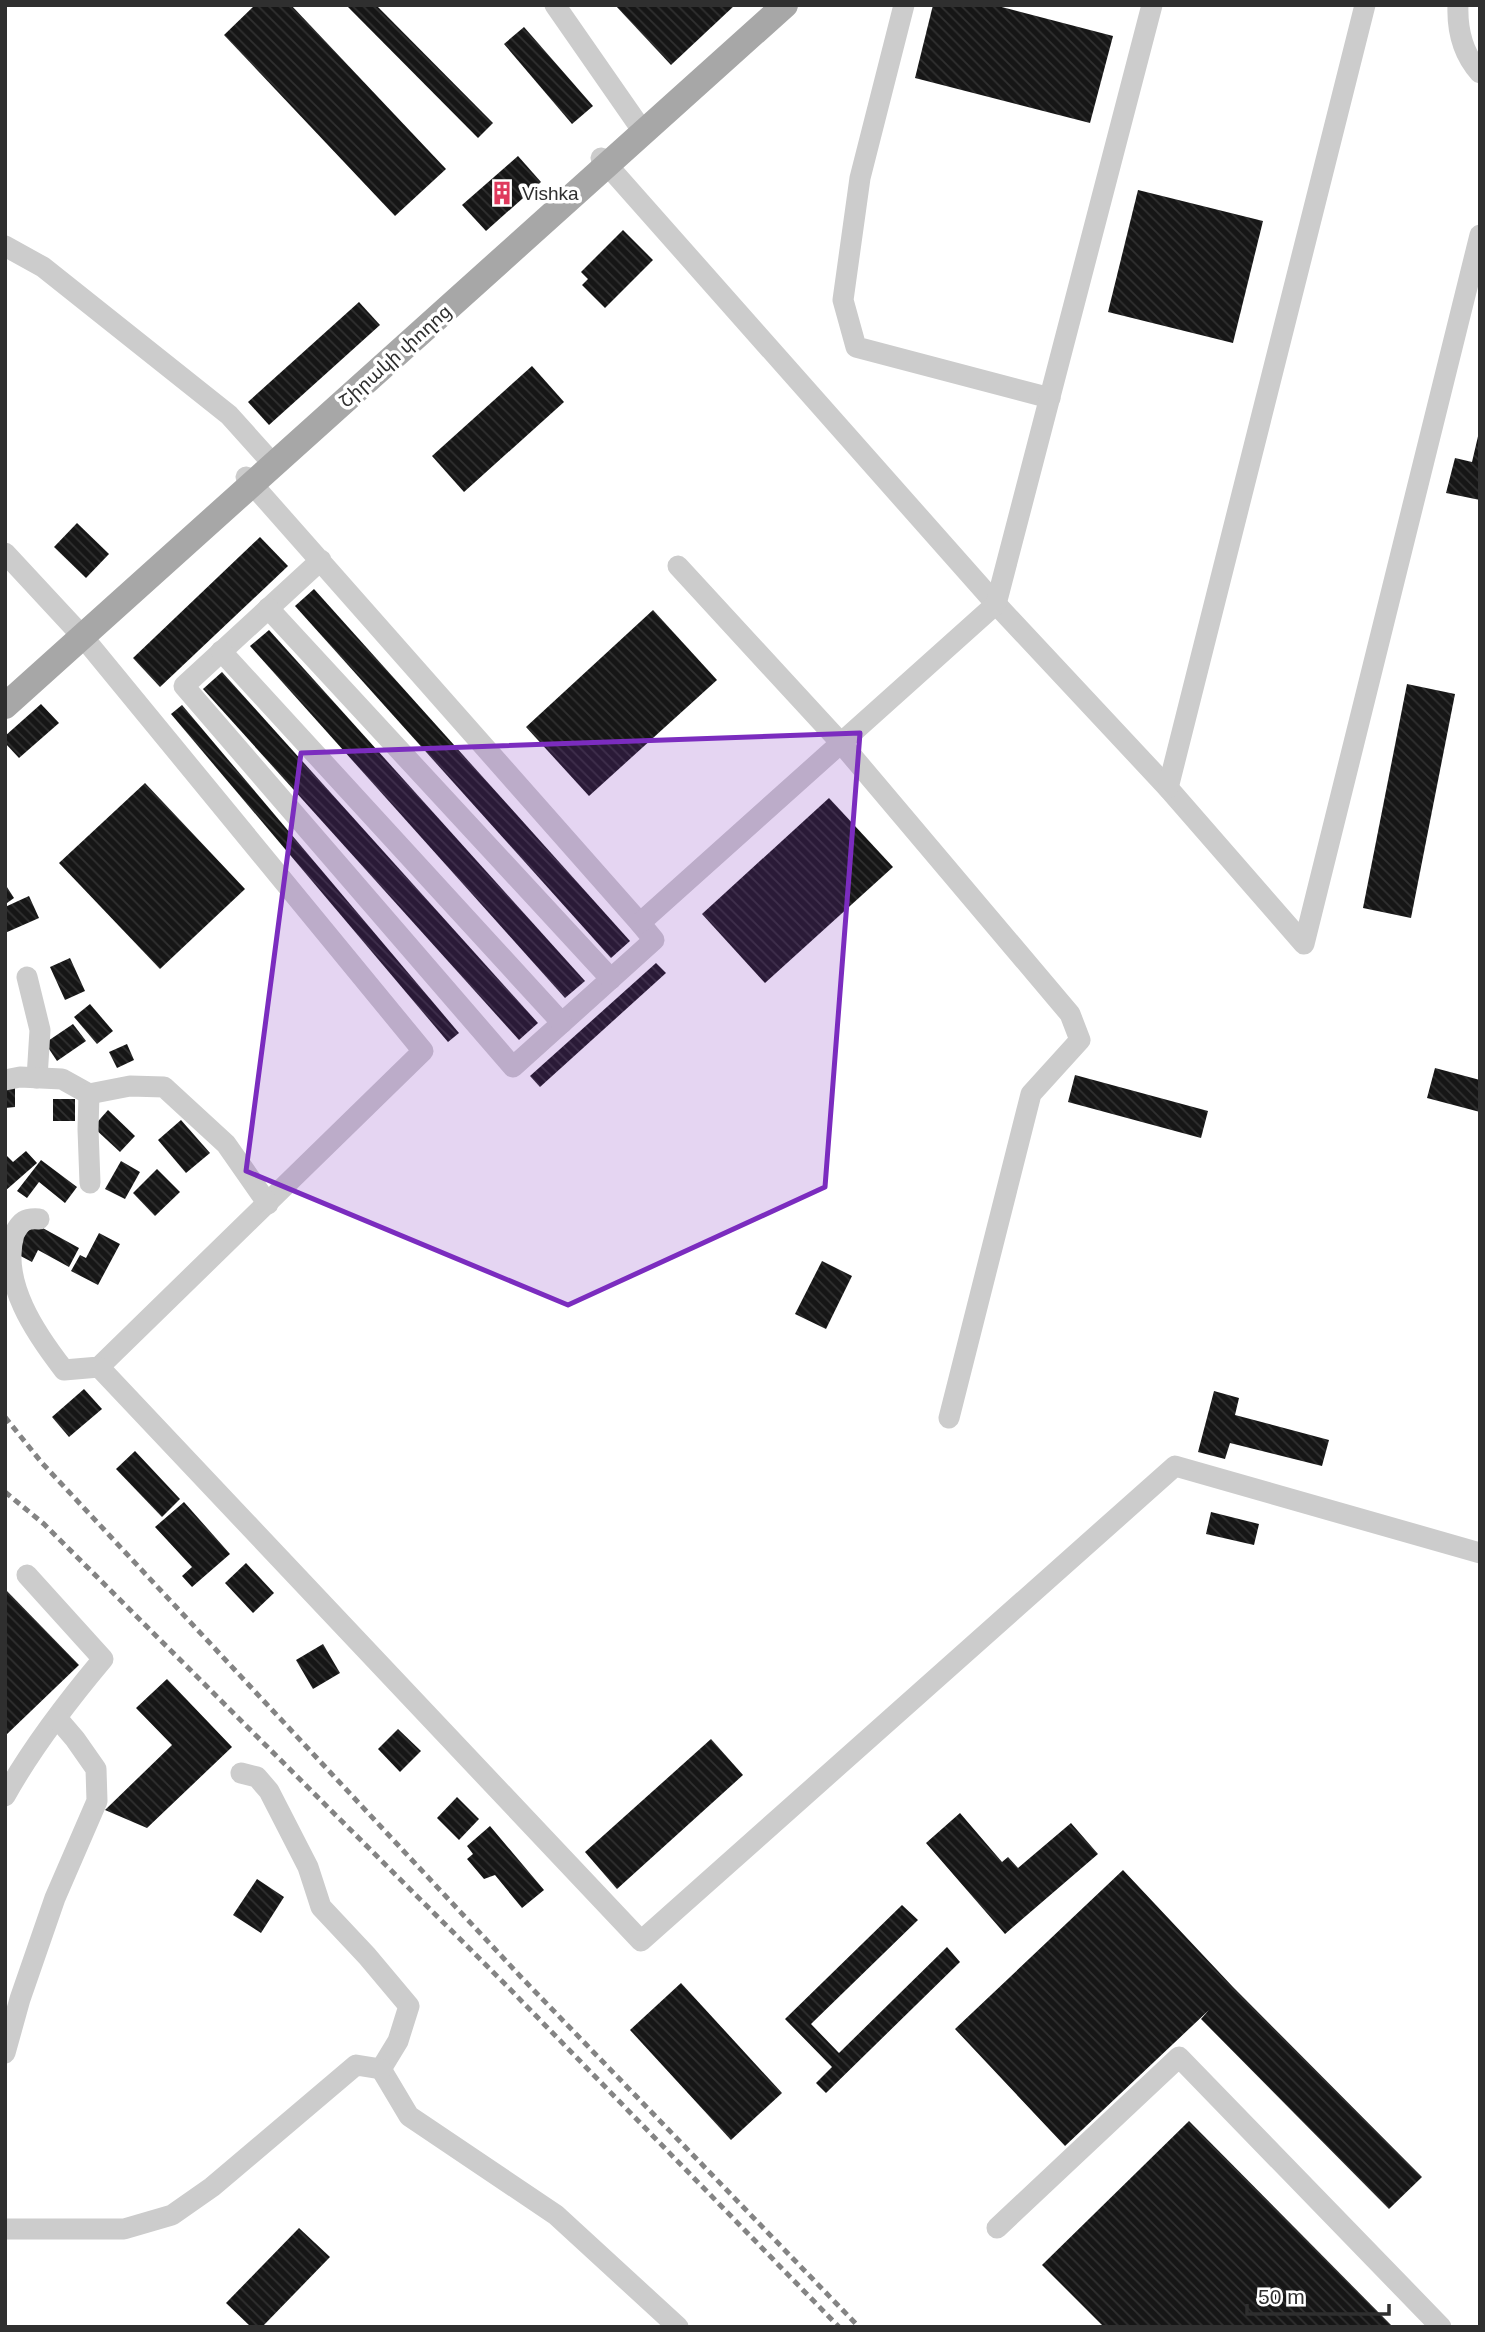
<svg xmlns="http://www.w3.org/2000/svg" width="1485" height="2332" font-family="Helvetica,'Noto Sans Armenian',sans-serif">
	<style>
		.building { fill: url(#building-back-hatch) }
		.lines { fill: none; stroke-linecap: round; stroke-linejoin: round }
		.minor { stroke: #ccc; stroke-width: 21 }
		.major { stroke: #a7a7a7; stroke-width: 26 }
		.rail { stroke: #848484; stroke-width: 5; stroke-dasharray: 7 5; stroke-linecap: butt }
		.marked { fill: #7b2cbf; fill-opacity: 0.2; stroke: #7b2cbf; stroke-width: 5; stroke-linejoin: round }
		.labels { text-anchor: middle; dominant-baseline: central; stroke-width: 7; stroke-linejoin: round; paint-order: stroke }
		.poi-label { font-size: 19px; fill: #2f2f2f; stroke: #fff; text-anchor: start }
		.street-label { font-size: 19px; fill: #2f2f2f; stroke: #fff }
	</style>
	<defs>
		<pattern id="building-back-hatch" width="6" height="6" patternUnits="userSpaceOnUse" patternTransform="scale(1.75)"><rect width="6" height="6" fill="#161616"/><path d="M-1 5l2 2M0 0l6 6M5-1l2 2" fill="none" stroke="#303030"/></pattern>
	</defs>
	<rect width="100%" height="100%" fill="#fff"/>
	<g class="building">
		<polygon points="255,5 291,5 446,169 395,216 224,35"/>
		<polygon points="346,5 376,5 493,123 478,138"/>
		<polygon points="615,5 735,5 671,65"/>
		<polygon points="933,5 994,5 1113,36 1090,123 915,78"/>
		<polygon points="524,27 593,106 572,124 504,44"/>
		<polygon points="518,156 541,182 486,231 462,205"/>
		<polygon points="1138,190 1263,221 1233,343 1108,312"/>
		<polygon points="623,230 653,260 605,308 582,285 588,279 581,272"/>
		<polygon points="359,302 380,325 269,425 248,402"/>
		<polygon points="532,366 564,402 464,492 432,456"/>
		<polygon points="1479,432 1480,500 1446,493 1455,458 1472,462"/>
		<polygon points="77,523 109,554 86,578 54,547"/>
		<polygon points="260,537 288,566 160,687 133,658"/>
		<polygon points="314,589 630,941 611,958 295,606"/>
		<polygon points="653,610 717,680 589,796 526,727"/>
		<polygon points="269,630 585,981 565,998 250,646"/>
		<polygon points="222,672 538,1023 519,1040 203,689"/>
		<polygon points="1407,684 1455,694 1411,918 1363,908"/>
		<polygon points="41,704 59,723 19,758 5,743 5,736"/>
		<polygon points="182,705 459,1033 448,1042 171,714"/>
		<polygon points="145,783 245,889 160,969 59,863"/>
		<polygon points="829,798 893,867 765,983 702,914"/>
		<polygon points="5,884 14,898 7,903 5,901"/>
		<polygon points="29,896 39,918 5,933 5,907"/>
		<polygon points="70,958 85,991 65,1000 50,967"/>
		<polygon points="656,963 666,973 540,1087 530,1076"/>
		<polygon points="90,1004 113,1031 97,1044 74,1017"/>
		<polygon points="73,1024 86,1041 57,1061 45,1043"/>
		<polygon points="127,1044 134,1060 117,1068 109,1052"/>
		<polygon points="1435,1068 1480,1080 1480,1112 1427,1098"/>
		<polygon points="1075,1075 1208,1111 1201,1138 1068,1102"/>
		<polygon points="5,1086 15,1086 15,1107 5,1108"/>
		<rect x="53" y="1099" width="22" height="22"/>
		<polygon points="108,1110 135,1136 120,1152 93,1127"/>
		<polygon points="181,1120 210,1153 186,1173 158,1140"/>
		<polygon points="26,1151 37,1163 5,1191 5,1154 13,1162"/>
		<polygon points="41,1160 77,1187 65,1203 39,1182 27,1198 17,1191"/>
		<polygon points="121,1161 140,1172 125,1199 105,1189"/>
		<polygon points="157,1169 180,1192 155,1216 133,1193"/>
		<polygon points="30,1221 79,1248 69,1267 38,1250 32,1262 13,1252"/>
		<polygon points="99,1233 120,1244 98,1285 71,1271 80,1255 86,1258"/>
		<polygon points="822,1261 852,1276 826,1329 795,1314"/>
		<polygon points="84,1389 102,1409 69,1437 52,1417"/>
		<polygon points="1214,1391 1239,1398 1235,1415 1329,1440 1322,1466 1230,1443 1225,1459 1198,1452"/>
		<polygon points="135,1451 180,1499 162,1517 116,1469"/>
		<polygon points="184,1502 230,1554 192,1587 182,1576 192,1567 155,1527"/>
		<polygon points="1211,1512 1259,1524 1254,1545 1206,1534"/>
		<polygon points="246,1563 274,1593 253,1613 225,1583"/>
		<polygon points="5,1589 79,1665 5,1736"/>
		<polygon points="323,1644 340,1673 313,1689 296,1660"/>
		<polygon points="167,1679 232,1747 147,1828 105,1810 172,1745 136,1708"/>
		<polygon points="398,1729 421,1751 400,1772 378,1749"/>
		<polygon points="711,1739 743,1775 617,1889 585,1852"/>
		<polygon points="457,1797 479,1819 459,1840 437,1818"/>
		<polygon points="960,1813 1002,1862 1008,1857 1018,1868 1071,1823 1098,1854 1005,1934 926,1843"/>
		<polygon points="490,1826 544,1890 522,1908 495,1875 484,1879 467,1859 473,1854 467,1846"/>
		<polygon points="1123,1870 1233,1987 1422,2177 1389,2209 1201,2019 1209,2010 1065,2146 955,2029"/>
		<polygon points="257,1879 284,1897 261,1933 233,1915"/>
		<polygon points="902,1905 918,1920 811,2024 839,2053 947,1947 960,1962 826,2093 816,2083 832,2067 785,2019"/>
		<polygon points="681,1983 782,2093 731,2140 630,2030"/>
		<polygon points="1189,2121 1393,2327 1104,2327 1042,2265"/>
		<polygon points="299,2228 330,2257 262,2327 251,2327 226,2303"/>
	</g>
	<g class="lines">
		<g class="minor">
			<polyline points="555,5 644,133"/>
			<polyline points="904,5 860,178 843,300 856,347 1050,398"/>
			<path d="M1458 5C1457 30 1463 54 1480 73"/>
			<polyline points="601,158 996,604 1168,788 1304,944 1480,235"/>
			<polyline points="5,246 43,267 229,415 273,464"/>
			<polyline points="246,477 640,923 654,940 513,1067 184,686 321,560"/>
			<path d="M5 553 83 637 423 1051 99 1367 64 1370C36 1334 0 1282 14 1234 21 1221 25 1218 39 1219"/>
			<polyline points="678,566 841,743 1070,1014 1080,1040 1031,1094 949,1418"/>
			<polyline points="268,608 611,979"/>
			<polyline points="221,651 562,1023"/>
			<polyline points="1168,788 1365,5"/>
			<polyline points="640,923 996,604 1152,5"/>
			<polyline points="27,977 40,1030 37,1078"/>
			<polyline points="5,1080 20,1077 62,1079 89,1094 130,1086 164,1087 226,1144 268,1204"/>
			<polyline points="89,1094 88,1129 90,1183"/>
			<polyline points="99,1367 641,1941 1175,1466 1480,1553"/>
			<polyline points="241,1773 257,1777 269,1791 308,1867 321,1907 367,1956 409,2006 398,2041 381,2069"/>
			<path d="M5 1796C32 1747 67 1702 103 1659L27 1575"/>
			<polyline points="5,2053 20,1999 55,1898 97,1801 96,1769 75,1739 57,1718"/>
			<polyline points="381,2069 409,2116 556,2215 678,2327"/>
			<polyline points="997,2228 1179,2057 1441,2327"/>
			<polyline points="5,2229 124,2229 172,2215 212,2187 356,2065 381,2069"/>
		</g>
		<polyline class="major" points="5,706 785,5"/>
		<g class="rail">
			<polyline points="5,1417 42,1463 521,1977 859,2327"/>
			<polyline points="5,1492 44,1524 504,1983 839,2327"/>
		</g>
	</g>
	<path class="marked" d="M860 733 825 1187 568 1305 246 1171 301 753Z"/>
	<defs>
		<g id="building-bare" transform="scale(1.89)"><path d="M-4-6H4V6H1V3H-1V6H-4ZM-2.5-4.3h1.7v1.8h-1.7ZM.8-4.3h1.7v1.8H.8ZM-2.5-1h1.7V.8h-1.7ZM.8-1h1.7V.8H.8Z" fill="#df395d" stroke="#fff" stroke-width="2.5" paint-order="stroke"/></g>
	</defs>
	<g fill-rule="evenodd">
		<use href="#building-bare" x="502" y="193"/>
	</g>
	<g class="labels">
		<g class="poi-label">
			<text x="522" y="193">Vishka</text>
		</g>
		<g class="street-label">
			<text transform="translate(395 356) rotate(-42)">Շիրակի փողոց</text>
		</g>
	</g>
	<rect width="1485" height="2332" fill="none" stroke="#2f2f2f" stroke-width="14"/>
	<path d="M1247 2304v10h142v-10" fill="none" stroke="#2f2f2f" stroke-width="3.5"/>
	<text x="1258" y="2304" font-size="21" fill="#2f2f2f" stroke="#ffffff" stroke-width="5" paint-order="stroke">50 m</text>
</svg>
